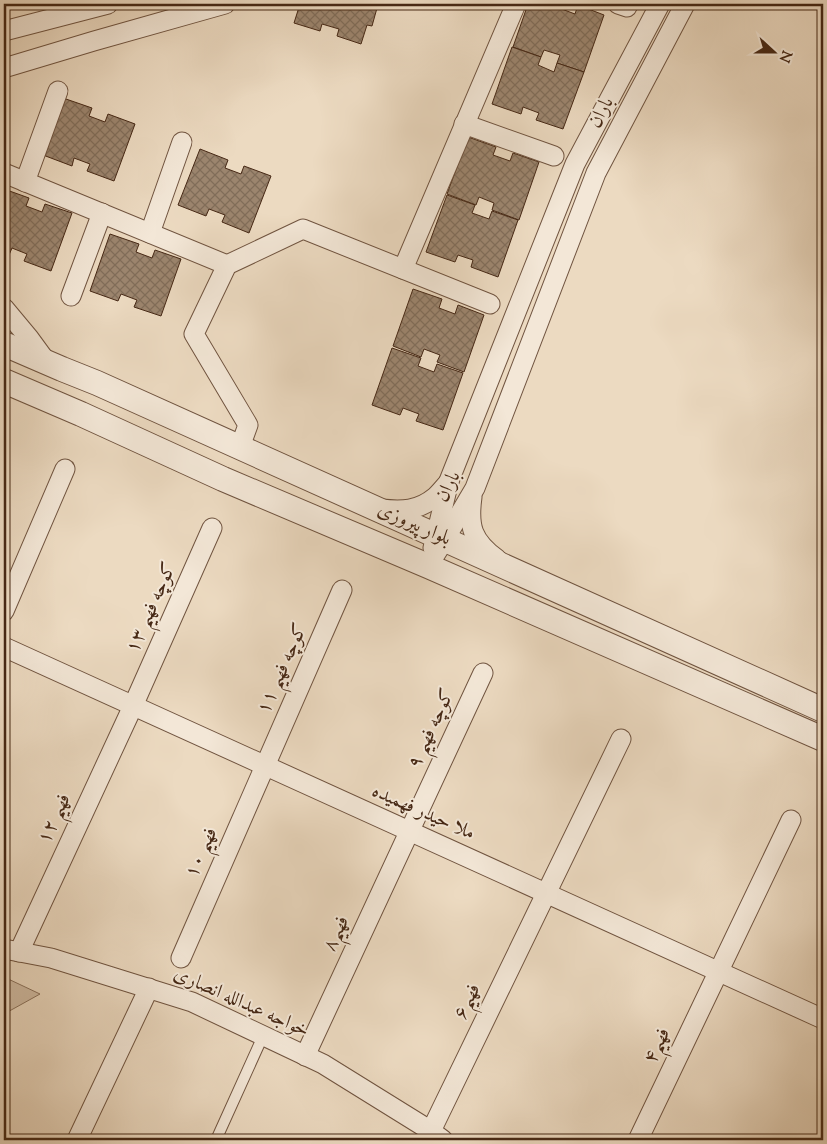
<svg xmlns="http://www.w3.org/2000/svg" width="827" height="1144" font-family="'Sorts Mill Goudy',Amiri,serif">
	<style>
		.park { fill: #d0bca4; stroke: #8b725c }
		.building { fill: url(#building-cross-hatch); stroke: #462815 }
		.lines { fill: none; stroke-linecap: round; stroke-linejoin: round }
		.service-casing { stroke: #705440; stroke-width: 12 }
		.minor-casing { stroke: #705440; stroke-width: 21 }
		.tertiary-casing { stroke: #705440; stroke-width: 26 }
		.service { stroke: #f3e7d7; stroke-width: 10 }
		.minor { stroke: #f3e7d7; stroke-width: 19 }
		.tertiary { stroke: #f3e7d7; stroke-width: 24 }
		.labels { text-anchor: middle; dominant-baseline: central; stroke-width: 4; stroke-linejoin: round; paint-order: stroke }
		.street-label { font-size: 20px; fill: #462815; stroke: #f3e7d7 }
	</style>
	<defs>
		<pattern id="building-cross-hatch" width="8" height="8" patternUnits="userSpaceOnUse" patternTransform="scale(1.25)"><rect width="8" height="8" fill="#9c856e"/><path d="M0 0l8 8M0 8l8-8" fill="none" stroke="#816d59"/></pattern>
	</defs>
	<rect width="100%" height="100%" fill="#ecdac1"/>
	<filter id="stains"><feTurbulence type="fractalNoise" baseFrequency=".004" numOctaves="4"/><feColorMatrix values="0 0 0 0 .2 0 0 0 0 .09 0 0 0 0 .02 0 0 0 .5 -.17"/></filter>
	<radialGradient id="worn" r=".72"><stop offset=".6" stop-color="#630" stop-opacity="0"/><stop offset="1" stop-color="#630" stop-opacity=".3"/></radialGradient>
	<polygon class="park" points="4,977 40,994 4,1014"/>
	<g class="building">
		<polygon points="300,4 374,4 373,7 377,8 372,26 367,25 361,44 337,36 339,29 322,24 320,31 294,23"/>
		<polygon points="528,4 560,4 559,8 575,14 578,5 604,15 584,72 557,63 560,55 544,50 541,57 513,47"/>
		<polygon points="512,47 541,57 538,65 554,72 557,63 584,72 563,129 536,120 539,113 523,107 521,114 492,104"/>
		<polygon points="63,98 92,108 89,116 105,122 108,114 135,124 114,181 87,171 90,164 74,158 72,166 43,155"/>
		<polygon points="468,137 496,147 493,155 510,161 513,153 539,162 519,220 492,210 494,203 479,197 476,205 447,194"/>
		<polygon points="200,149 228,160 225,168 241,174 244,166 271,176 249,233 222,222 225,215 209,209 206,216 178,205"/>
		<polygon points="4,189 29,198 26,206 42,212 45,204 72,213 51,271 24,261 27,254 12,248 9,255 4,254"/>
		<polygon points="447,195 475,205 472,213 489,219 492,211 518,220 498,277 471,267 473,260 458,255 455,262 426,252"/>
		<polygon points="110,234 139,244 136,252 152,258 155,250 181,259 161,316 134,307 137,300 121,294 118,301 90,291"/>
		<polygon points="413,289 442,299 439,308 455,314 458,305 484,315 464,372 437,362 440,355 424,349 421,357 393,346"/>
		<polygon points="392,348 421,358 418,366 434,372 437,364 463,373 443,430 416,421 419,414 403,408 400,415 372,405"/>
	</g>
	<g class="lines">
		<g class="service-casing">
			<polyline id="service" points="216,1140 263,1036"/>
		</g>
		<g class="minor-casing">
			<g id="minor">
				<polyline points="618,4 627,7"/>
				<polyline points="4,31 108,4"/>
				<polyline points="4,68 94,41 225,4"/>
				<polyline points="464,124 554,156"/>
				<polyline points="4,173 227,265"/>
				<polyline points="25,182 58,91"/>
				<polyline points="150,233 182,142"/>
				<polyline points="403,269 516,4"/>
				<polyline points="71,296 102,213"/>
				<polyline points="4,308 29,338 48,364"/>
				<polyline points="240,447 248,425 194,334 227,265 303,229 490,304"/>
				<path d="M472 497C468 526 472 541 497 559"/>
				<path d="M381 509C402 511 418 511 435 497 440 493 444 487 449 482"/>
				<polyline points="433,548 449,481 575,164 660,4"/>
				<polyline points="428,566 445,539 475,488 596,173 685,4"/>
				<polyline points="4,611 65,469"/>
				<polyline points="4,647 823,1019"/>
				<polyline points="4,949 51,958 192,1002 323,1064 431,1131 443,1140"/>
				<polyline points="19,952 133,706 212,528"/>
				<polyline points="181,958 342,590"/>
				<polyline points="305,1056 483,673"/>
				<polyline points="431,1131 621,739"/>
				<polyline points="77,1140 149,988"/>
				<polyline points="638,1140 791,820"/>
			</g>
		</g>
		<g class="tertiary-casing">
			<g id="tertiary">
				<polyline points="4,344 62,369 97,383 823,710"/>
				<polyline points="4,381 81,414 223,479 428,566 823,739"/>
			</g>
		</g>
		<use href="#service" class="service"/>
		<use href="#minor" class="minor"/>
		<use href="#tertiary" class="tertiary"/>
	</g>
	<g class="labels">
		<g class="street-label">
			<text transform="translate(602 113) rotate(-62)">باران</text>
			<text transform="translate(449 487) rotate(-63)">باران</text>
			<text transform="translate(414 525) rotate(24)">بلوار پیروزی</text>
			<text transform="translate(152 608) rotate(-66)">کوچه فهیم ۱۳</text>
			<text transform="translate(283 669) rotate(-66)">کوچه فهیم ۱۱</text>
			<text transform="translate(432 729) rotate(-65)">کوچه فهیم ۹</text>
			<text transform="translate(423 813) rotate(24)">ملا حیدر فهمیده</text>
			<text transform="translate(55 819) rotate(-65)">فهیم ۱۲</text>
			<text transform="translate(202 853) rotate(-66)">فهیم ۱۰</text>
			<text transform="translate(337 934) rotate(-65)">فهیم۸</text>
			<text transform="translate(468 1002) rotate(-64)">فهیم۶</text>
			<text transform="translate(241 1003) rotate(24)">خواجه عبدالله انصاری</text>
			<text transform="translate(658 1046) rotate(-65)">فهیم۴</text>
		</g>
	</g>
	<rect width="827" height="1144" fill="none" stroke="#ecdac1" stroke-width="20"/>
	<rect x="5" y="5" width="817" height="1134" fill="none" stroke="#462815" stroke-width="2.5"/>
	<rect x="10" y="10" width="807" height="1124" fill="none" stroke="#462815"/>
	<g transform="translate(774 52) rotate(111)" stroke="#f3e7d7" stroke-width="4" paint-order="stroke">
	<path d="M0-4L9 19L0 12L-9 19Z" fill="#462815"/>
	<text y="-8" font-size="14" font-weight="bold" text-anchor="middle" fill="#462815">N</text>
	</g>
	<rect width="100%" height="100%" filter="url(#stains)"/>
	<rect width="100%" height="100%" fill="url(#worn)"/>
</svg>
